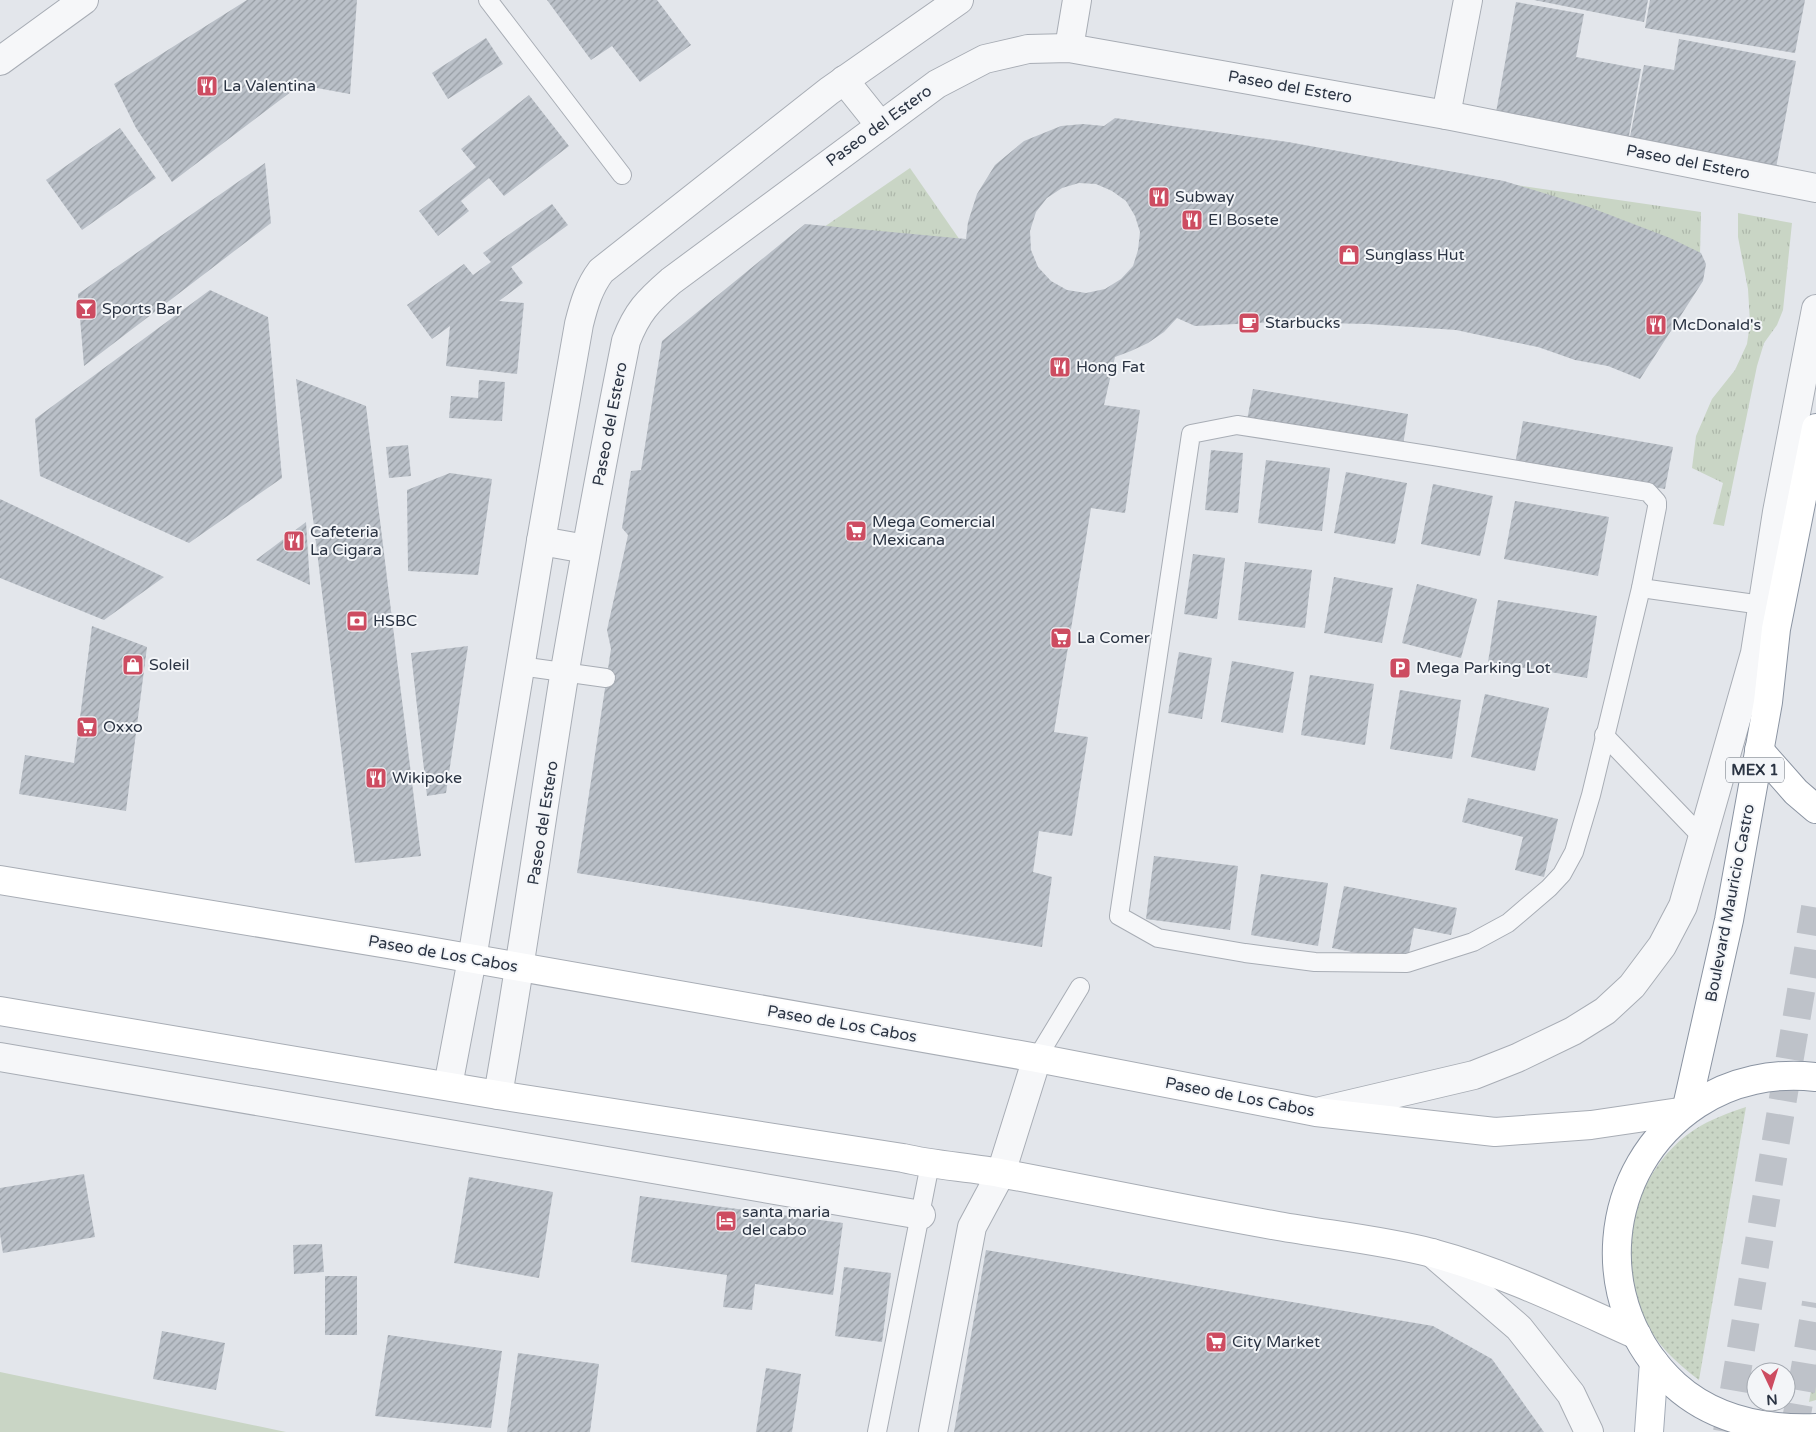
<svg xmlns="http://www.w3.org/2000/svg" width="1816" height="1432" font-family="'Varela Round',sans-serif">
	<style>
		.grass { fill: #c9d5c5 }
		.park { fill: url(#park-tufts) }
		.garden { fill: url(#garden-dots) }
		.building { fill: url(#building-hatch); fill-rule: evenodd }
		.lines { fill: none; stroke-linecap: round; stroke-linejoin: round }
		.trunk-tunnel { stroke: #bec2c9; stroke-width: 28; stroke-dasharray: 28 14; stroke-linecap: butt }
		.service-casing { stroke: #a8adb5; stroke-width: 20 }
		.minor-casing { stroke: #a8adb5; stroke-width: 30 }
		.tertiary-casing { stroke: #a8adb5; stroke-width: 30 }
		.secondary-casing { stroke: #a8adb5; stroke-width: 30 }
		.primary-casing { stroke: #a3abb7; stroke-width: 30 }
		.trunk-casing { stroke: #8b94a2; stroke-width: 30 }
		.service { stroke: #f6f7f9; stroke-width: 18 }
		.minor { stroke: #f6f7f9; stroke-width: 28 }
		.tertiary { stroke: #f6f7f9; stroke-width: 28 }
		.secondary { stroke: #fff; stroke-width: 28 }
		.primary { stroke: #fff; stroke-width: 28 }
		.trunk { stroke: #fff; stroke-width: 28 }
		.labels { text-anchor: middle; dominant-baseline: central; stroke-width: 4; stroke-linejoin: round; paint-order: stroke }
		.shield { fill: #f3f5f8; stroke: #676e79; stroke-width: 1 }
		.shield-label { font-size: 15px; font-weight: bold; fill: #2b3443 }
		.poi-label { font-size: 16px; fill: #2b3443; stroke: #f3f5f8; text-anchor: start }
		.street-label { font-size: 16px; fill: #2b3443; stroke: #f3f5f8 }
	</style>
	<defs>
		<pattern id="park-tufts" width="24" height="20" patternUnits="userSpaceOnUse" patternTransform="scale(1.25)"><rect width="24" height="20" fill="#c9d5c5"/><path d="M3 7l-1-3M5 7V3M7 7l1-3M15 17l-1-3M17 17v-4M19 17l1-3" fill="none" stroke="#adb7aa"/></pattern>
		<pattern id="garden-dots" width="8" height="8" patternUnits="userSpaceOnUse" patternTransform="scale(1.25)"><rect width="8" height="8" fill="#c9d5c5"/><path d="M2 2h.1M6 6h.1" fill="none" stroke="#adb7aa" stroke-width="1.8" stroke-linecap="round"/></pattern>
		<pattern id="building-hatch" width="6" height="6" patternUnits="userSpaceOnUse" patternTransform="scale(1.25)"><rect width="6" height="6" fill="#bac0c8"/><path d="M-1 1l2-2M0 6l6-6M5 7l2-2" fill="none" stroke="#979da4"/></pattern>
	</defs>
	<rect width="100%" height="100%" fill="#e3e6eb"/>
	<polygon class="grass" points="0,1372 286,1432 0,1432"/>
	<g class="park">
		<polygon points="910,168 971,256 824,227"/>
		<polygon points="1502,183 1701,212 1700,255"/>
		<polygon points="1738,213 1792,223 1783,310 1777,325 1764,343 1757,366 1724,526 1713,524 1723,483 1692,468 1696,436 1712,399 1735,370 1747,344 1750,323 1748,289 1738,237"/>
	</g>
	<g class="garden">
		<path d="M1746 1107 1699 1380C1676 1363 1655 1343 1642 1315 1613 1252 1636 1168 1694 1130 1711 1119 1728 1113 1746 1107Z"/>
		<polygon points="1816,1363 1816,1400 1809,1402"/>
	</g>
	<g class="building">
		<polygon points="247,0 357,0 350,94 300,85 172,182 136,128 114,84"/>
		<polygon points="547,0 657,0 691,45 640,82 612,46 591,60"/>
		<polygon points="1534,0 1648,0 1644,22"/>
		<polygon points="1650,0 1805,0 1795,53 1645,28"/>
		<polygon points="1516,2 1584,14 1576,57 1641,69 1628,141 1495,118"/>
		<polygon points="486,38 503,64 448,99 432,73"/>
		<polygon points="1679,39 1796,61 1776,168 1629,142 1644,65 1674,70"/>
		<polygon points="529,95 569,146 504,196 489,178 461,201 469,211 438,236 419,211 476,167 461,149"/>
		<path d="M1115 118 1288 142 1504 181 1589 207 1670 238 1701 253 1706 264 1703 281 1640 379 1608 366 1575 360 1538 347 1498 339 1456 330 1368 324 1276 322 1195 326 1177 318 1164 332 1148 343 1131 351 1115 357 1104 405 1140 410 1125 513 1091 508 1054 732 1088 737 1072 836 1039 831 1033 872 1052 877 1042 947 577 873 611 649 607 630 628 535 622 528 631 471 641 470 662 341 805 224 966 239 968 222 977 194 995 165 1024 141 1061 126 1083 124 1104 126ZM1079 183 1096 184 1112 191 1126 201 1135 216 1140 232 1138 250 1133 266 1121 279 1105 289 1086 293 1067 290 1051 281 1038 267 1031 250 1030 231 1036 212 1047 198 1062 188Z"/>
		<polygon points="120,128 156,178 82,230 46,180"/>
		<polygon points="265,163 271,223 84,366 78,294"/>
		<polygon points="552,204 568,225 511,267 523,283 499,301 524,303 517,374 446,366 450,326 432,339 407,305 464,264 473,275 491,262 483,253"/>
		<polygon points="210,290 268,317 282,478 189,543 40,476 35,419"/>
		<polygon points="296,379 366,406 421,856 355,863"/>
		<polygon points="479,380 505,382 502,421 449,418 451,396 478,398"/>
		<polygon points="1253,389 1408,414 1403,445 1247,420"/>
		<polygon points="1523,421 1673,447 1665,489 1515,464"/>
		<polygon points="408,445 411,476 389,478 386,447"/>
		<polygon points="1211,450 1243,453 1238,513 1205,510"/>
		<polygon points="1266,460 1330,468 1322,531 1258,523"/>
		<polygon points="1346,472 1407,483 1395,544 1334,533"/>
		<polygon points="450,473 492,479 478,575 408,571 407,490"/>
		<polygon points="1433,484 1493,496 1480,556 1421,544"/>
		<polygon points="0,499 164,577 104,620 0,578"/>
		<polygon points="1515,501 1609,517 1598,576 1504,559"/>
		<polygon points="306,522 310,585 256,560"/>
		<polygon points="1193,554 1225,558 1217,619 1184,614"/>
		<polygon points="1245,562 1312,570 1305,628 1238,620"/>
		<polygon points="1334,577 1393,588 1382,643 1324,633"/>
		<polygon points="1417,584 1477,599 1461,658 1402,643"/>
		<polygon points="1498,600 1597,616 1587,678 1488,662"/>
		<polygon points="92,626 147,647 126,811 19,794 25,755 74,763"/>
		<polygon points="468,646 446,793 427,796 411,653"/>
		<polygon points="1179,652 1212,658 1202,719 1168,713"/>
		<polygon points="1232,661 1294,672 1283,733 1221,722"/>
		<polygon points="1310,675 1374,684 1365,745 1301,735"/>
		<polygon points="1400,690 1461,700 1452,759 1390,749"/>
		<polygon points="1485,694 1549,708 1535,771 1471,757"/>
		<polygon points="1468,798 1558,819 1544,877 1515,870 1523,837 1462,822"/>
		<polygon points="1154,856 1238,866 1230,930 1146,919"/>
		<polygon points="1261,874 1328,883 1318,946 1251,935"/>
		<polygon points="1344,886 1457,908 1451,935 1414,928 1407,963 1332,948"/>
		<polygon points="84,1174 95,1237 3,1253 0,1234 0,1188"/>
		<polygon points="469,1177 553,1192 539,1278 454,1263"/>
		<polygon points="640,1196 843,1223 833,1295 755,1284 752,1310 723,1307 727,1275 631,1262"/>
		<polygon points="322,1244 324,1272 294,1274 293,1245"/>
		<polygon points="986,1250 1433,1326 1492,1359 1544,1432 954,1432"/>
		<polygon points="844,1267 891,1273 882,1342 835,1336"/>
		<rect x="325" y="1276" width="32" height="59"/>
		<polygon points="162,1331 225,1343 216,1390 153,1379"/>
		<polygon points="388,1335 502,1351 491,1428 375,1416"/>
		<polygon points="518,1353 599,1364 590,1432 507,1432"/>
		<polygon points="766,1368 801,1374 792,1432 756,1432"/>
	</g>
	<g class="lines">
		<g class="trunk-tunnel">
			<polyline points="1727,1432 1816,902"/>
			<polyline points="1794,1432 1816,1303"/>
		</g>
		<g class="service-casing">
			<g id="service">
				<polyline points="488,0 622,175"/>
				<polygon points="1237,425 1434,456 1648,492 1657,502 1657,507 1641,588 1591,795 1574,852 1562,874 1549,888 1508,923 1473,942 1407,963 1315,962 1245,953 1158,938 1119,916 1191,434"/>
				<polyline points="1641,588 1762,605"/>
				<polyline points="520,666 606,678"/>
				<polyline points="1604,735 1702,837"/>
				<polyline points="1037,1058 1080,987"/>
				<polyline points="877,1432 930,1164"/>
			</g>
		</g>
		<g class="minor-casing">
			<g id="minor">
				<polyline points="0,1057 921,1215"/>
				<polyline points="933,1432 972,1227 1001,1173 1037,1058"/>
			</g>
		</g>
		<g class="tertiary-casing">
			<g id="tertiary">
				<polyline points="1069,48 1077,0"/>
				<polyline points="0,61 84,0"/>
				<polyline points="844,80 880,125"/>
				<polyline points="1446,115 1468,0"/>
				<polyline points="541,541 586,549"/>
				<path d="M448 1086 472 959 541 541 579 324C584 304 589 287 601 271L829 91 959 0"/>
				<path d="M498 1095C523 954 542 812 565 670 584 560 604 451 626 341 637 312 648 301 671 281L937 84 985 59 1028 49 1069 48 1446 115 1816 188"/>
				<polyline points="1321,1111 1474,1075 1517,1058 1573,1031 1605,1011 1632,986 1662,946 1683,906 1755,653 1777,512 1816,309"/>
				<polyline points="1432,1253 1519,1328 1571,1394 1589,1432"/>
			</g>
		</g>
		<g class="secondary-casing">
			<g id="secondary">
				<polyline points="0,880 412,948 1037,1058 1316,1112 1495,1132 1591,1125 1686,1111"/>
				<path d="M0 1011 498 1095 903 1158C937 1166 971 1167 1005 1174 1096 1191 1187 1210 1278 1226 1329 1235 1381 1240 1432 1253 1503 1272 1570 1305 1637 1335"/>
			</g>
		</g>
		<g class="primary-casing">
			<polyline id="primary" points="1649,1432 1654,1362"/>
		</g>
		<g class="trunk-casing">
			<g id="trunk">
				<polyline points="1759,750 1796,792 1816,809"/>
				<path d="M1816 1077C1775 1072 1731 1081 1697 1104 1600 1168 1589 1306 1675 1385 1715 1421 1765 1430 1816 1428"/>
				<polyline points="1686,1111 1729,920 1768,702 1776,629 1816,428"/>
			</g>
		</g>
		<use href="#service" class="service"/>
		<use href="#minor" class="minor"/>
		<use href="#tertiary" class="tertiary"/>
		<use href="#secondary" class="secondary"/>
		<use href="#primary" class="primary"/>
		<use href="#trunk" class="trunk"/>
	</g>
	<defs>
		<g id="restaurant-square" transform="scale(1.125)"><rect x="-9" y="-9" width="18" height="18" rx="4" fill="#cd4c61" stroke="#f3f5f8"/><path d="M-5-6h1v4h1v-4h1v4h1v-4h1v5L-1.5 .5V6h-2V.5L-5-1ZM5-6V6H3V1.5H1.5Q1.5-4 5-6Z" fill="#fff"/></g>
		<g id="shop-square" transform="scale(1.125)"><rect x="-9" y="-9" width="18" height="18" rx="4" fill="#cd4c61" stroke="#f3f5f8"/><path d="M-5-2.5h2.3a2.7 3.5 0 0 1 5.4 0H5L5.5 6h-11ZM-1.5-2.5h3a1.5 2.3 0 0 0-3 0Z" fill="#fff"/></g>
		<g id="bar-square" transform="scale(1.125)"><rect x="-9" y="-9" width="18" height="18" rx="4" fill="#cd4c61" stroke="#f3f5f8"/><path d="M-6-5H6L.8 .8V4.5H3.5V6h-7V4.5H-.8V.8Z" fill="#fff"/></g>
		<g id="cafe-square" transform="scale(1.125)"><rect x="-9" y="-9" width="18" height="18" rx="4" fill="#cd4c61" stroke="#f3f5f8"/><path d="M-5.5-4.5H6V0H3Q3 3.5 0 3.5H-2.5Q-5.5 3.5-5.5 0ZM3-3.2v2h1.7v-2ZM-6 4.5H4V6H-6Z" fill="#fff"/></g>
		<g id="supermarket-square" transform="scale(1.125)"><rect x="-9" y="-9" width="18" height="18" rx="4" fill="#cd4c61" stroke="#f3f5f8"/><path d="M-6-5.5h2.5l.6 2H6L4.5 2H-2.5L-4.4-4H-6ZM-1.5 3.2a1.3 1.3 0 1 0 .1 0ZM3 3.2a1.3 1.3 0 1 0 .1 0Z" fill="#fff"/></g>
		<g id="bank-square" transform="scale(1.125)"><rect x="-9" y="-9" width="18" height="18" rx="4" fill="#cd4c61" stroke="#f3f5f8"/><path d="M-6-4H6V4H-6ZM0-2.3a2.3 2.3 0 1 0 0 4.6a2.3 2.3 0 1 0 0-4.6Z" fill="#fff"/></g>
		<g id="parking-square" transform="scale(1.125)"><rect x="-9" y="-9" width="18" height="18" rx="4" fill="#cd4c61" stroke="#f3f5f8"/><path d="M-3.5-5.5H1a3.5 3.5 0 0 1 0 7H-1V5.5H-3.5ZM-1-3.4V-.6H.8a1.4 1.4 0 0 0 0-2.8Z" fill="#fff"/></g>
		<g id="hotel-square" transform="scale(1.125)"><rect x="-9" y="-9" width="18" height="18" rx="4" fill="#cd4c61" stroke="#f3f5f8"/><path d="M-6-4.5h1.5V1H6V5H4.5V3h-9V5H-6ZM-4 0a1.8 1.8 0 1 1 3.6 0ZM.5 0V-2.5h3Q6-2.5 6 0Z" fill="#fff"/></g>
	</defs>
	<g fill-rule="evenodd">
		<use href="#restaurant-square" x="207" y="86"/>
		<use href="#restaurant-square" x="1159" y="197"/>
		<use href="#restaurant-square" x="1192" y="220"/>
		<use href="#shop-square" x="1349" y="255"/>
		<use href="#bar-square" x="86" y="309"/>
		<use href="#cafe-square" x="1249" y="323"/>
		<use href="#restaurant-square" x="1656" y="325"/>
		<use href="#restaurant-square" x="1060" y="367"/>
		<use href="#supermarket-square" x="856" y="531"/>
		<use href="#restaurant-square" x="294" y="541"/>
		<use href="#bank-square" x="357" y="621"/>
		<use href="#supermarket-square" x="1061" y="638"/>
		<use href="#shop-square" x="133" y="665"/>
		<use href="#parking-square" x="1400" y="668"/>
		<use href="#supermarket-square" x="87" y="727"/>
		<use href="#restaurant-square" x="376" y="778"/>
		<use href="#hotel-square" x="726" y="1221"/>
		<use href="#supermarket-square" x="1216" y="1342"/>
	</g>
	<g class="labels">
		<rect class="shield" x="1726" y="757.5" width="58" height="25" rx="4"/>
		<g class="shield-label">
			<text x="1755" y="770">MEX 1</text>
		</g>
		<g class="poi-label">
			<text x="223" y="86">La Valentina</text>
			<text x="1175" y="197">Subway</text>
			<text x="1208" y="220">El Bosete</text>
			<text x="1365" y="255">Sunglass Hut</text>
			<text x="102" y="309">Sports Bar</text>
			<text x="1265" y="323">Starbucks</text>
			<text x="1672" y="325">McDonald's</text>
			<text x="1076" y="367">Hong Fat</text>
			<text x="872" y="522">Mega Comercial<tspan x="872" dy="18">Mexicana</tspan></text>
			<text x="310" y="532">Cafeteria<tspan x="310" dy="18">La Cigara</tspan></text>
			<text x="373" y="621">HSBC</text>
			<text x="1077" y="638">La Comer</text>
			<text x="149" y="665">Soleil</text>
			<text x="1416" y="668">Mega Parking Lot</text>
			<text x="103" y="727">Oxxo</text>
			<text x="392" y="778">Wikipoke</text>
			<text x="742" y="1212">santa maria<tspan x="742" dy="18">del cabo</tspan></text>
			<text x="1232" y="1342">City Market</text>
		</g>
		<g class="street-label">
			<text transform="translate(1290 87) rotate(10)">Paseo del Estero</text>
			<text transform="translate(879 126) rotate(-36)">Paseo del Estero</text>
			<text transform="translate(1688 162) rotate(11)">Paseo del Estero</text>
			<text transform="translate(610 424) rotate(-79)">Paseo del Estero</text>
			<text transform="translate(543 823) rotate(-81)">Paseo del Estero</text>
			<text transform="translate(1730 903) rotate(-79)">Boulevard Mauricio Castro</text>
			<text transform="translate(443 954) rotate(10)">Paseo de Los Cabos</text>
			<text transform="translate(842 1024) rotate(10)">Paseo de Los Cabos</text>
			<text transform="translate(1240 1097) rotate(11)">Paseo de Los Cabos</text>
		</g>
	</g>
	<g transform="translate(1771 1387) rotate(176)"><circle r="24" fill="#f3f5f8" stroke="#a3a8b0"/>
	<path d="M0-4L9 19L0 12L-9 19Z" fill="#cd4c61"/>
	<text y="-8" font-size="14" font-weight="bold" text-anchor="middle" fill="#2b3443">N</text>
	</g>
</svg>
